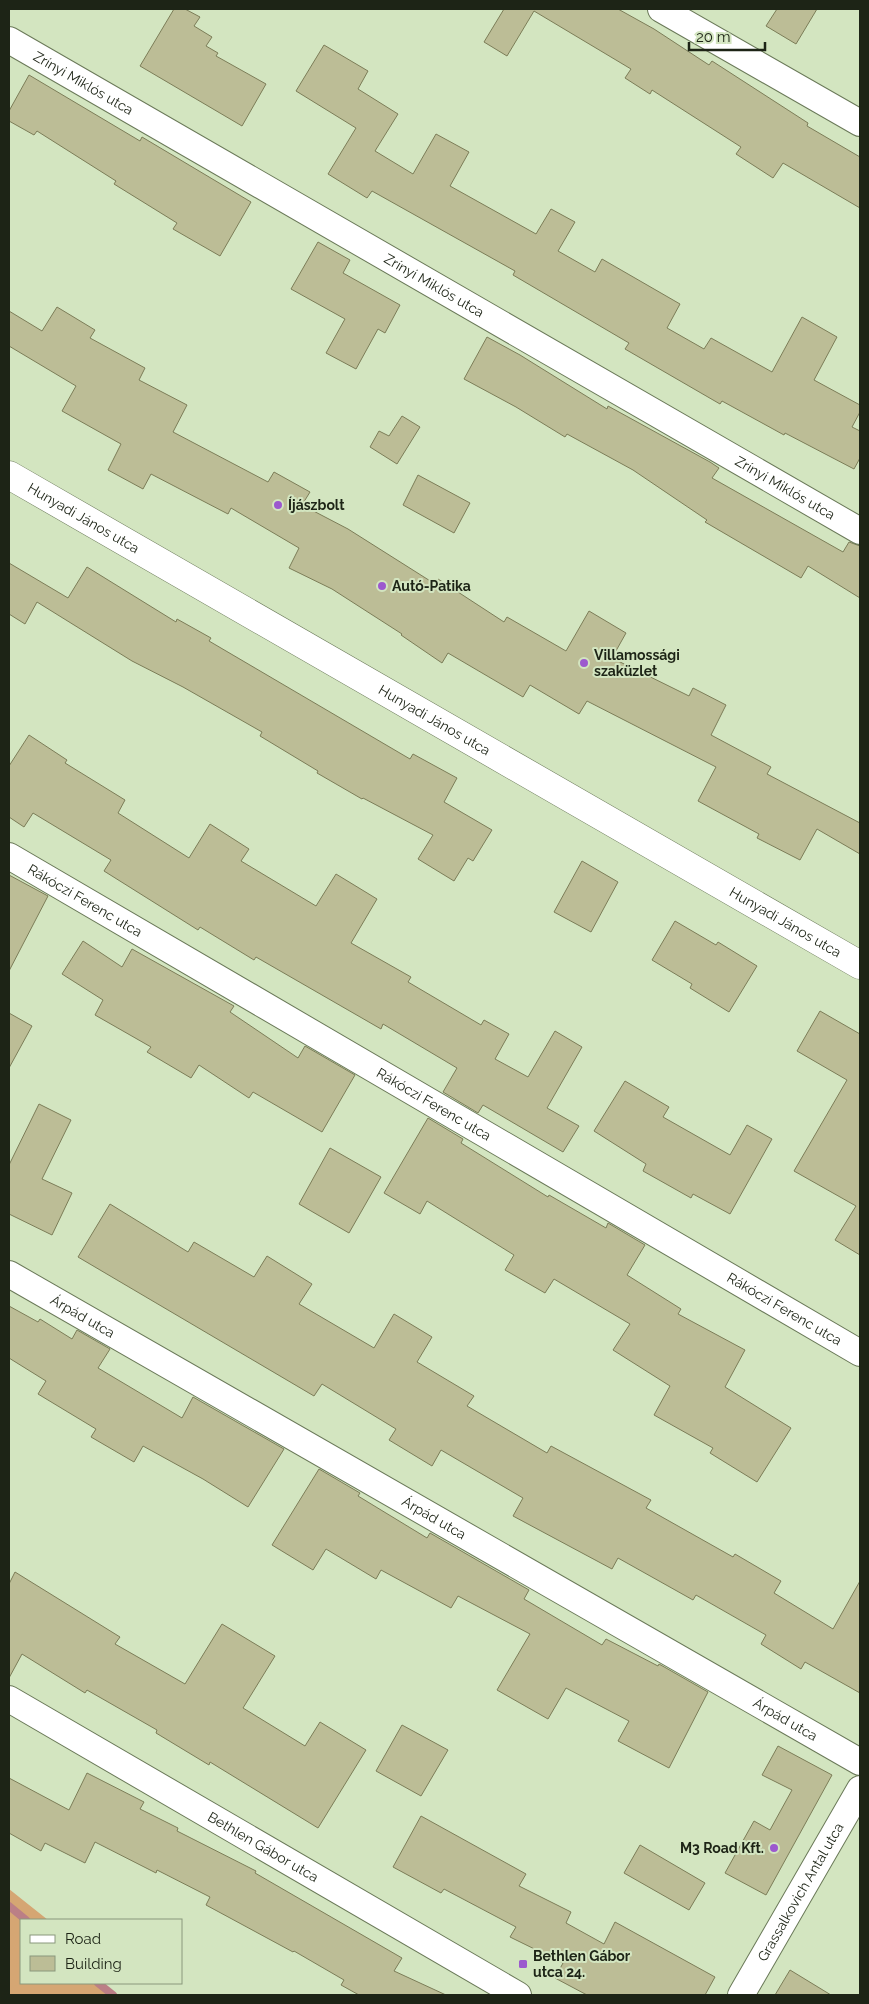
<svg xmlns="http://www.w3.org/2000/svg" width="869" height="2004" font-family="Raleway,sans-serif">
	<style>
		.green { fill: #d5a673 }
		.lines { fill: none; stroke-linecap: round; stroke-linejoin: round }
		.stream { stroke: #bb7f86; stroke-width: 8 }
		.building { fill: #bcbd96; stroke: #7c7d58 }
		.street-casing { stroke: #6a7958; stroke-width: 28 }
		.secondary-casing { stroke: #6a7958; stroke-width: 29 }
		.street { stroke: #fff; stroke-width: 26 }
		.secondary { stroke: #fff; stroke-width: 28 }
		.poi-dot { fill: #9c59ce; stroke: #d3e5c0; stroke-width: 2 }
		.labels { text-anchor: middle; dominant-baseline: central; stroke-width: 4; stroke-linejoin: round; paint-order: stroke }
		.street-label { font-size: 14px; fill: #1d2416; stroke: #d3e5c0 }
		.poi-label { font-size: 14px; font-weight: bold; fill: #1d2416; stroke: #d3e5c0; text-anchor: start }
	</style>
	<rect width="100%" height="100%" fill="#d3e5c0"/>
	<polygon class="green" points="9,1889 48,1920 21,1920 21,1983 94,1983 113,1995 9,1995"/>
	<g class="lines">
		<g class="stream">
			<polyline points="9,1906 26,1920"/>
			<polyline points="98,1983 113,1995"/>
		</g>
	</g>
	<g class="building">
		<polygon points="174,9 185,9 200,17 194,26 212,37 206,46 218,53 216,56 266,84 242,126 140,66"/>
		<polygon points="504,9 618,9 654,29 709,65 712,61 808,123 807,126 860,157 860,208 783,163 773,178 736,154 741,147 652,90 650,94 625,78 631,69 534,11 507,56 484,42"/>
		<polygon points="777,9 817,9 796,44 766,26"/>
		<polygon points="324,45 368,71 358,89 398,114 375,151 413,174 436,134 469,152 450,186 536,234 551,209 575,222 558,251 595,272 602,259 680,304 667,328 704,349 711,338 772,372 802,317 837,337 814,380 860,405 860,412 852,427 860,431 860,458 854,469 785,433 784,435 722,401 720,404 625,349 629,343 513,275 515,271 372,191 367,198 328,174 356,128 296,91"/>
		<polygon points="29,75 140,141 142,137 251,202 220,256 173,229 177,223 114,184 116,181 37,131 34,135 9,121 9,111"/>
		<polygon points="318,242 350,260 343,273 400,305 385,333 378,329 356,369 326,353 345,319 291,289"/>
		<polygon points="57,307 95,330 90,338 145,368 139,380 187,405 173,432 268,482 274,472 310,492 302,505 348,529 435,584 438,579 504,622 507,617 566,651 589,611 626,633 612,658 689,696 693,688 726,705 711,735 771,767 767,774 860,823 860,854 817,829 800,860 757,838 759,834 698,801 716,767 587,701 579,714 530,685 523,697 448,653 442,663 401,635 402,634 332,589 289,568 299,548 231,508 228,514 151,474 143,489 108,470 121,444 62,411 76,386 9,346 9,311 42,331"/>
		<polygon points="487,337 520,355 607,409 608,406 710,462 719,468 712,478 843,552 849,542 860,546 860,598 808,566 801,578 705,522 707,520 633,470 567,434 565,437 516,407 464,379"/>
		<polygon points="402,416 420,427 397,464 370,447 379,431 389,436"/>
		<polygon points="418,475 470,503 454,533 403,505"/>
		<polygon points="9,563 68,598 87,567 176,622 177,619 211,638 209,641 410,759 413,754 457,778 444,802 492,830 473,861 468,858 454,881 418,859 433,835 363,798 362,799 317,773 318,771 260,736 262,732 183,687 132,661 37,602 25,624 9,614"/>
		<polygon points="29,735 67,760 65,763 125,800 118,813 189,858 210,824 249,849 241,861 316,906 336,874 377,899 351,943 411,977 408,982 481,1025 484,1020 509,1034 495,1059 528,1077 555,1031 582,1047 547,1108 579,1126 563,1152 483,1105 478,1113 443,1092 457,1068 383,1024 381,1029 256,957 254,960 200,927 198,930 104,871 111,860 33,813 24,827 9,817 9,766"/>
		<polygon points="582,861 618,882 591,932 554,912"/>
		<polygon points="9,875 48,896 9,971"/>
		<polygon points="675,921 716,945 718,942 757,966 729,1012 690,988 692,984 652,960"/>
		<polygon points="83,941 122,967 132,949 234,1006 230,1012 298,1058 305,1046 355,1075 322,1132 253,1092 249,1098 199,1065 191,1078 147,1052 151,1047 95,1015 103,1000 62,974"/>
		<polygon points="820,1011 860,1034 860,1255 835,1240 856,1206 794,1171 847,1080 797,1051"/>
		<polygon points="9,1013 32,1026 9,1068"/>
		<polygon points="625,1081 669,1107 663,1117 730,1155 747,1125 772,1139 730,1214 693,1194 691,1198 643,1171 646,1164 594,1131"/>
		<polygon points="39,1104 71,1120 42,1179 72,1193 52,1235 9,1214 9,1165"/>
		<polygon points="428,1118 463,1139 461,1143 548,1197 549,1195 606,1228 608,1223 645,1245 627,1275 681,1309 678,1314 745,1350 725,1387 791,1428 757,1482 710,1453 713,1448 654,1415 670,1386 613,1350 630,1324 554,1279 545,1293 505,1270 514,1255 427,1201 420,1214 384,1193"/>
		<polygon points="330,1148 381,1177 349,1233 299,1204"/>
		<polygon points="110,1204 188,1252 194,1242 254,1277 267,1256 312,1284 299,1304 374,1348 394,1314 432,1337 417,1362 474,1396 467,1406 547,1453 551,1446 651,1500 646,1508 733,1557 735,1554 781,1581 774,1593 833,1629 860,1581 860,1693 805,1662 801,1669 761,1644 766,1635 696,1595 693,1600 618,1558 612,1569 513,1516 523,1498 441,1450 432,1466 389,1440 396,1429 322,1384 314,1396 78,1257"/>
		<polygon points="9,1306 38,1322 40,1319 72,1339 77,1330 110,1349 98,1368 182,1418 193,1397 284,1449 248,1507 203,1479 143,1446 134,1462 91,1437 96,1429 38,1394 46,1381 9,1358"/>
		<polygon points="319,1469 360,1493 358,1496 427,1538 430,1533 529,1590 524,1599 602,1645 606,1639 658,1666 659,1664 708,1692 669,1768 618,1741 629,1721 566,1688 548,1719 497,1690 530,1634 458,1596 451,1608 381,1570 376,1579 326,1549 313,1570 272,1545"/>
		<polygon points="15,1572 120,1637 115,1644 185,1684 222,1624 275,1656 243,1708 305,1746 320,1722 366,1750 318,1828 210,1762 209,1765 156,1733 157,1730 87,1690 85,1693 22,1654 9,1678 9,1584"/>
		<polygon points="402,1725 448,1750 421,1796 376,1771"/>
		<polygon points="778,1746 832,1775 766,1895 725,1873 754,1821 770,1830 792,1790 762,1775"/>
		<polygon points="87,1773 144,1802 140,1809 178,1828 177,1831 256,1871 255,1873 402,1958 394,1971 446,1995 359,1995 341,1985 344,1980 294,1951 293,1952 206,1905 210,1897 157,1870 156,1873 95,1842 85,1863 45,1843 41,1851 9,1833 9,1778 69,1810"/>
		<polygon points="421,1816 526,1874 519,1886 571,1912 566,1923 604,1944 615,1922 715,1977 705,1995 587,1995 555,1978 563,1963 510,1937 516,1927 444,1889 441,1893 393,1867"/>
		<polygon points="640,1845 705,1883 689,1910 624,1873"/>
		<polygon points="790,1970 831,1995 775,1995"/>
	</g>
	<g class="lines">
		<g class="street-casing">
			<g id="street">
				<polyline points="661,9 860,123"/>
				<path id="s1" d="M9 40 860 531"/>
				<path id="s2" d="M9 856 860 1353"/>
				<path id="s3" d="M9 1274 860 1762"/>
				<path id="s4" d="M9 1699 518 1995"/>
				<path id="s5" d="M741 1995 860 1789"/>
			</g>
		</g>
		<g class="secondary-casing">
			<g id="secondary">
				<path id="s6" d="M9 475 860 965"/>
			</g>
		</g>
		<use href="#street" class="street"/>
		<use href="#secondary" class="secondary"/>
	</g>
	<g class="poi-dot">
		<circle cx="278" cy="505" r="5"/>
		<circle cx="382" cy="586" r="5"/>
		<circle cx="584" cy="663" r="5"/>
		<circle cx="774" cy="1848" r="5"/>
		<rect x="518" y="1959" width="10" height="10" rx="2.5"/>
	</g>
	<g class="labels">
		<g class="street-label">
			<text stroke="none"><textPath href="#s1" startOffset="86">Zrínyi Miklós utca</textPath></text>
			<text stroke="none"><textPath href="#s1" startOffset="491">Zrínyi Miklós utca</textPath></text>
			<text stroke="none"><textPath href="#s1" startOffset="896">Zrínyi Miklós utca</textPath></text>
			<text stroke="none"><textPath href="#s6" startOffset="86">Hunyadi János utca</textPath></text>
			<text stroke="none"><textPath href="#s6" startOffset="491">Hunyadi János utca</textPath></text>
			<text stroke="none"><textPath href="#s2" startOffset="88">Rákóczi Ferenc utca</textPath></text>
			<text stroke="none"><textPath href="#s6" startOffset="896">Hunyadi János utca</textPath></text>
			<text stroke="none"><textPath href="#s2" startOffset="492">Rákóczi Ferenc utca</textPath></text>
			<text stroke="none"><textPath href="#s2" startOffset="898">Rákóczi Ferenc utca</textPath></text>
			<text stroke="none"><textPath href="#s3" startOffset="85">Árpád utca</textPath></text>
			<text stroke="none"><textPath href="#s3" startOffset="490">Árpád utca</textPath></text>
			<text stroke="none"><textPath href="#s3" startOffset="895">Árpád utca</textPath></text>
			<text stroke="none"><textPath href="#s4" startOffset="294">Bethlen Gábor utca</textPath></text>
			<text stroke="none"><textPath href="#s5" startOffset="119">Grassalkovich Antal utca</textPath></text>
		</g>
		<g class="poi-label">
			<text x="288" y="505">Íjászbolt</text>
			<text x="392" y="586">Autó-Patika</text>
			<text x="594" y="655">Villamossági<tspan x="594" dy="16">szaküzlet</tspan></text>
			<text x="764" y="1848" text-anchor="end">M3 Road Kft.</text>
			<text x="533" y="1956">Bethlen Gábor<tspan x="533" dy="16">utca 24.</tspan></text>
		</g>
	</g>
	<rect width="869" height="2004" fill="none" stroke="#1d2416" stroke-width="20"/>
	<rect x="20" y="1919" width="162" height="65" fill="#d3e5c0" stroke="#8a987c"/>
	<rect x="30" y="1935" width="25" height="8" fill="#ffffff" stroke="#8a987c"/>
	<text x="65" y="1944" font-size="15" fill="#1d2416">Road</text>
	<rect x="30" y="1956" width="25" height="15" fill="#bcbd96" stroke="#8a987c"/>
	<text x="65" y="1969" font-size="15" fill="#1d2416">Building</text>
	<path d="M689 42v8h76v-8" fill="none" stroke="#1d2416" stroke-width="2.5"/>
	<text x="696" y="42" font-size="15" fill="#1d2416" stroke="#d3e5c0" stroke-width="4" paint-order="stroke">20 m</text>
</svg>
